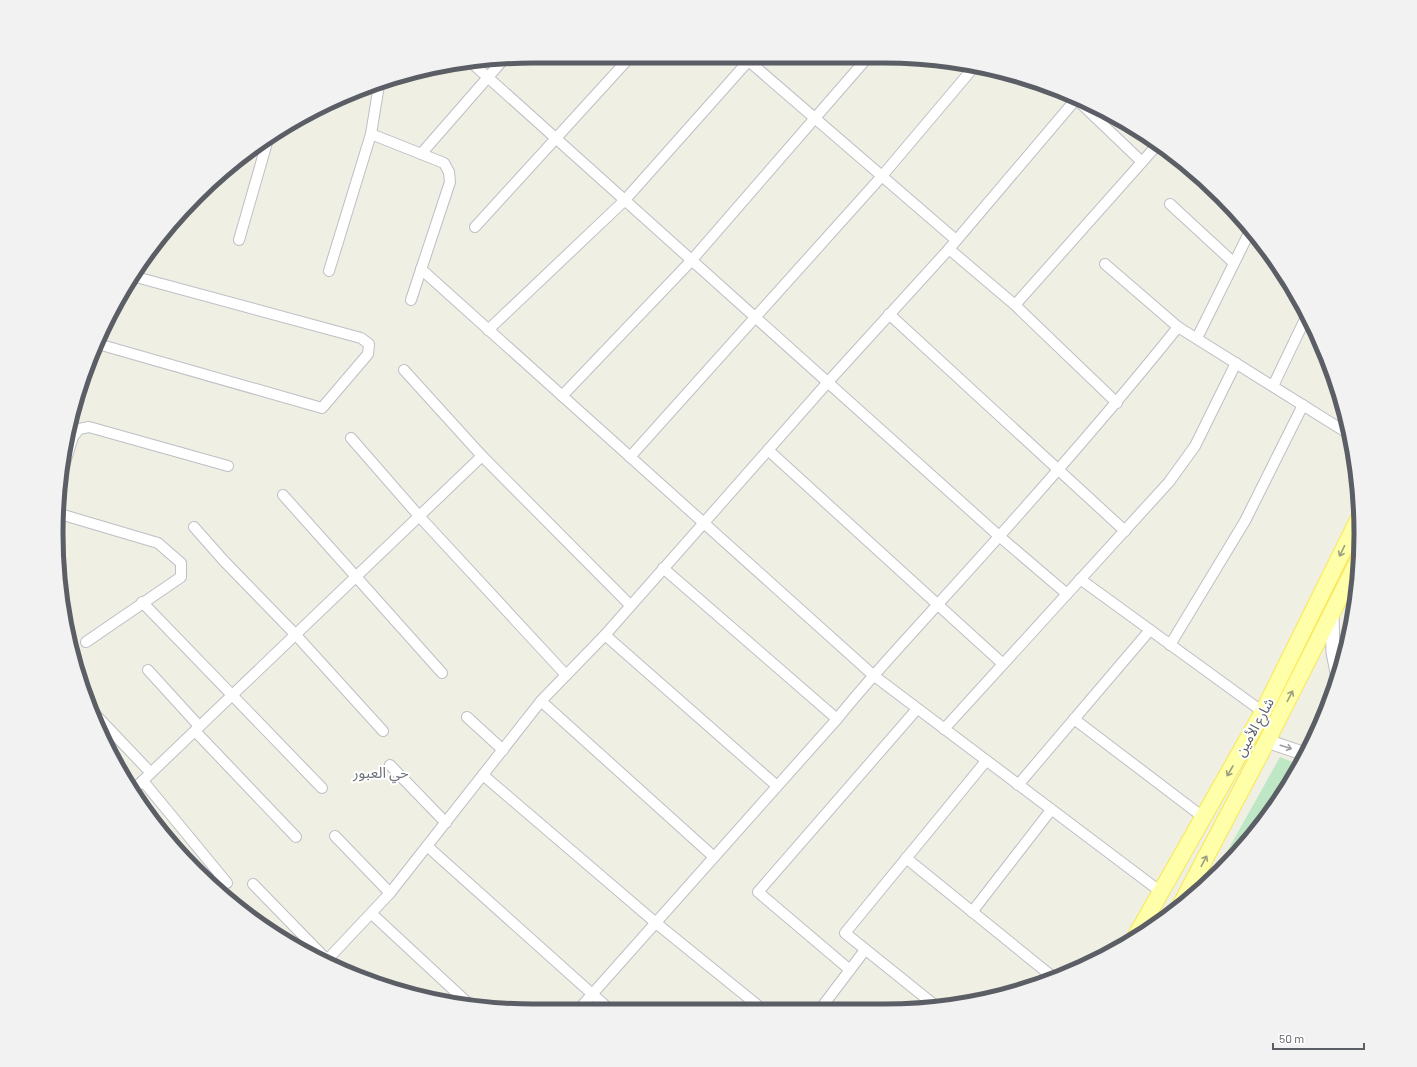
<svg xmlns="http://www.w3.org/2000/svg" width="1417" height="1067" font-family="Barlow,'Noto Sans Arabic',sans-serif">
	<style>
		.green { fill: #bee8c5 }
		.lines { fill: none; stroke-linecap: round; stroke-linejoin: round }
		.minor-casing { stroke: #bdbfc5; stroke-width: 12 }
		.tertiary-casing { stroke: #bdbfc5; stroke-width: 15 }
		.primary-casing { stroke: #fae851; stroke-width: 18 }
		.minor { stroke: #fff; stroke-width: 10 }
		.tertiary { stroke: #fff; stroke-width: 13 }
		.primary { stroke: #feffa8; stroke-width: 16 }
		.oneway { stroke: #9c9e80 }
		.oneway2 { stroke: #9d9ea3 }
		.labels { text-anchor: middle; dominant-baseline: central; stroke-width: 4; stroke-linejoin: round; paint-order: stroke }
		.street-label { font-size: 14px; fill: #5b5e65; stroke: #fff }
		.neighbourhood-label { font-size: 15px; fill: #6c7077; stroke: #fff }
		.rim { fill: none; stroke: #5b5e65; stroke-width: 5 }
	</style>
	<rect width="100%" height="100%" fill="#efefe3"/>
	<polygon class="green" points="1280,757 1300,765 1297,772 1242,849 1214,875"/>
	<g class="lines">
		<g class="minor-casing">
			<g id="minor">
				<polyline points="744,57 956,240"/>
				<polyline points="473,64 999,536 1067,594"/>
				<polyline points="1074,97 1142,162"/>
				<polyline points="371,134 444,163 449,172 450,182 411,300"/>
				<polyline points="421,154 503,60"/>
				<polyline points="1170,204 1234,263"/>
				<polyline points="475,227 631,56"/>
				<polyline points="239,240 268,139"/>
				<polyline points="949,249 1015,305 1117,403"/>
				<polyline points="1105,264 1178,327 1349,434"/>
				<polyline points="421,269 873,675 1161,892"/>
				<polyline points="329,271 371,134 379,85"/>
				<polyline points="1015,305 1158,144"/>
				<polyline points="889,314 1125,531"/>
				<polyline points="488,330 624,201 752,57"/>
				<polyline points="1197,338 1251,229"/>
				<polyline points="98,344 322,408 368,354 369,344 361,338 136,277"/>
				<polyline points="404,370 482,456 630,605"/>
				<polyline points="1273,386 1307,315"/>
				<polyline points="562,396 691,261 868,57"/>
				<polyline points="351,438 419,516 566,675"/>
				<polyline points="768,450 1003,664"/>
				<polyline points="630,457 882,176 974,67"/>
				<polyline points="63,469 73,437 79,429 89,427 228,466"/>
				<polyline points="283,495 442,673"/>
				<polyline points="60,514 158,543 181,563 181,577 86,642"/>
				<polyline points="194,527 224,561 295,634 383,731"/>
				<polyline points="663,568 837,719"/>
				<polyline points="1080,579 1263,712"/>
				<polyline points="142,602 322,788"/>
				<polyline points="605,635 777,786"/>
				<polyline points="1170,645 1245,521 1303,405"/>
				<polyline points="148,670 199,726"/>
				<polyline points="541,701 714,857"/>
				<polyline points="92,711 151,773"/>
				<polyline points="467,717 503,750"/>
				<polyline points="1074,719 1203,817"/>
				<polyline points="944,729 1169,482 1195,446 1236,363"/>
				<polyline points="195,731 296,837"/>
				<polyline points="390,765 446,823"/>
				<polyline points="483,775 656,923 761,1008"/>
				<polyline points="143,781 227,883"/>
				<polyline points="1018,785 1150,630"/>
				<polyline points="132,791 482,456"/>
				<polyline points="335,836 390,893"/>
				<polyline points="427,846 609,1009"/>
				<polyline points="906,858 1054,978"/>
				<polyline points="253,884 327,960"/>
				<polyline points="972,912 1051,810"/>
				<polyline points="372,914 470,1005"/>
				<polyline points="327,960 390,893 541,701 605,635 828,382 949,249 1077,98"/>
				<polyline points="850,970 758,892 917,709"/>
				<polyline points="937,1007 845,933 986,761"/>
				<polyline points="821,1008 865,950"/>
				<path d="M579 1009 837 719C869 679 904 642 939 603 1021 513 1102 422 1178 327"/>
			</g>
		</g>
		<g class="tertiary-casing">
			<g id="tertiary">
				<polyline points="1332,614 1333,652 1338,678"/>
				<polyline points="1267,741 1305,754"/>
			</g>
		</g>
		<g class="primary-casing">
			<g id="primary">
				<polyline points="1179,908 1267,741 1358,561"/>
				<polyline points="1137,934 1263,712 1360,516"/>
			</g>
		</g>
		<use href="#minor" class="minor"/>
		<use href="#tertiary" class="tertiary"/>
		<use href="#primary" class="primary"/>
	</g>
	<defs><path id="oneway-shaft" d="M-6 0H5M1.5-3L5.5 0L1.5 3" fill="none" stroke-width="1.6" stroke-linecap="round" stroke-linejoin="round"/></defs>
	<g class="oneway">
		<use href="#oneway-shaft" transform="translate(1342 551) rotate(116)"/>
		<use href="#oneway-shaft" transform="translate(1290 696) rotate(-63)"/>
		<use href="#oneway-shaft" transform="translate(1230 771) rotate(120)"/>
		<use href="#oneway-shaft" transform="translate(1204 861) rotate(-62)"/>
	</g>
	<use class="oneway2" href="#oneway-shaft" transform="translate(1286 747) rotate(18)"/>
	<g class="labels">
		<g class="street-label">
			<text transform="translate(1254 727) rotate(-61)">شارع الأمين</text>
		</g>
		<g class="neighbourhood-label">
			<text x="381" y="772">حي العبور</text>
		</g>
	</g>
	<path d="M0 0H1417V1067H0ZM533 63H884A470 470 0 0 1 1354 533V534A470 470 0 0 1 884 1004H533A470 470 0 0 1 63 534V533A470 470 0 0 1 533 63Z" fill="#f2f2f3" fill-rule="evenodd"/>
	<path class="rim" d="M533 63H884A470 470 0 0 1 1354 533V534A470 470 0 0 1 884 1004H533A470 470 0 0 1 63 534V533A470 470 0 0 1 533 63Z"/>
	<path d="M1273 1043v6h91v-6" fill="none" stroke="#5b5e65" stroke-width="2"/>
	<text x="1279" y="1043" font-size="12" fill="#5b5e65" stroke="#ffffff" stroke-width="3" paint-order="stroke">50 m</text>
</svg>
